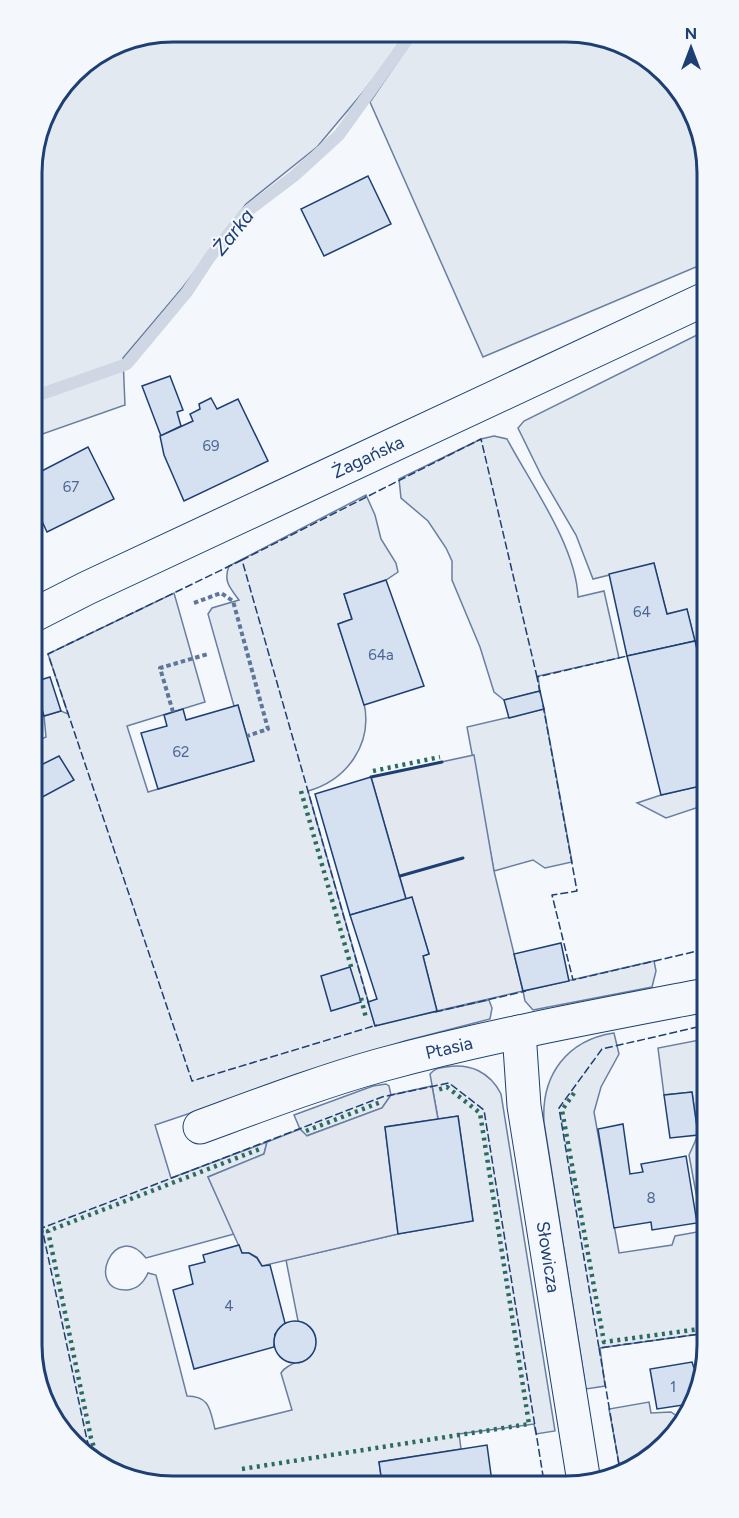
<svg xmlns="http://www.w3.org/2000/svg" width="739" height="1518" font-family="Figtree,sans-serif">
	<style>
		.green { fill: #e3e9f0; stroke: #687fa3; stroke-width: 1.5 }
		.parking { fill: #e3e8f0; stroke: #687fa3; stroke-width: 1.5 }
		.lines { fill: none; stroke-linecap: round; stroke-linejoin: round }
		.stream { stroke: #cfd7e4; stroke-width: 12 }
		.building { fill: #d5e0f0; stroke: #1d3f73; stroke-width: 1.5 }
		.street-casing { stroke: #1d3f73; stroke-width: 35 }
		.secondary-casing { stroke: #1d3f73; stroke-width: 35 }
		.path { stroke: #5e769c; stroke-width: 4; stroke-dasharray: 4.5 3; stroke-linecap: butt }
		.street { stroke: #f4f7fb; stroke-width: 33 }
		.secondary { stroke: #f4f7fb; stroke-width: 33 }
		.hedge { stroke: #2c6c60; stroke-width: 4.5; stroke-dasharray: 3 4.5; stroke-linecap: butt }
		.fence { stroke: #1d3f73; stroke-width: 1.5; stroke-dasharray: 8 3; stroke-linecap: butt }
		.wall { stroke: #1d3f73; stroke-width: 3 }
		.labels { text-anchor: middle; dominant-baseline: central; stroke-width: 4.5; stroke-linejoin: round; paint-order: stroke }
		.number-label { font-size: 15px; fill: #4b6792 }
		.street-label { font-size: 18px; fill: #1d3f73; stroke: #f4f7fb }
		.water-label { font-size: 20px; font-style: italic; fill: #1d3f73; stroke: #f4f7fb }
		.rim { fill: none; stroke: #1d3f73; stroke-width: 3 }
	</style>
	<rect width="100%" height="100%" fill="#f4f7fb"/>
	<g class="green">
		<polygon points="173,32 408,33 364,91 317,147 246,204 183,287 123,358 125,405 34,437 33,155 46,110 79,67 119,42"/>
		<polygon points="417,33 593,34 660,67 703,136 703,264 483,357 370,102"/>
		<polygon points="703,332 705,682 687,610 667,614 654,564 593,579 576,535 542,477 518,428 524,421"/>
		<path d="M494 436 507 439C531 484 576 546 578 597L604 591 619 658 538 676 540 691 504 700 494 692 480 647 452 580V561L446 548 428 521 401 498 399 479 481 439Z"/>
		<path d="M366 495 375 515 381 539 396 563 398 572 386 580 344 594 352 619 338 624C346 650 357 677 364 703 373 744 347 780 308 791L375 1025 489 1000 492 1008 490 1019 405 1041 155 1125 171 1178 267 1142 264 1154 208 1177 234 1234 146 1258C114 1218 84 1292 127 1290 138 1289 144 1282 148 1273L156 1275 187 1396C210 1396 210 1410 215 1429L292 1410 281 1373C290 1358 320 1364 315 1338 314 1328 307 1324 298 1321L286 1260 398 1234 473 1221 458 1116 438 1119 430 1074C435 1068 439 1068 446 1067 470 1063 490 1072 501 1094L555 1431 536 1434 534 1424 459 1434 461 1449 379 1462 382 1483 146 1484 79 1451 36 1382 34 742 46 737 44 716 61 711 68 714 48 654 174 593 205 702 127 726 148 792 254 761 238 706H234L208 614 212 608 239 600C230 588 223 581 229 566Z"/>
		<polygon points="544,709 572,862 545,868 533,860 494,871 467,727"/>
		<polygon points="705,785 705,805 666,818 637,803 661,795"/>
		<polygon points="654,961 656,971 652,987 533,1010 525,1001 523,991"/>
		<path d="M702 1026H706L707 1333 600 1348 605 1386 586 1389 544 1122C541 1075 567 1040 614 1033L619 1054 601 1087 594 1112 619 1253 672 1245 675 1236 703 1231 689 1155 698 1135 692 1092 664 1095 658 1048 705 1039Z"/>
		<polygon points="386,1084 389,1086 391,1095 382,1108 306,1136 300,1129 294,1115 373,1086"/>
		<polygon points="649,1402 651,1413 671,1412 681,1419 673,1438 600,1482 599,1474 620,1469 609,1409"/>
	</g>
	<g class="parking">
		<polygon points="474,755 494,871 523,991 437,1011 423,956 429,954 412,898 406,899 371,777"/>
		<polygon points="432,1086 438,1119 385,1127 398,1234 262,1266 257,1257 249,1253 242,1253 208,1177 264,1154 267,1142 300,1129 307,1136 382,1108 391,1095"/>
	</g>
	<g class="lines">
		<polyline class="stream" points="33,397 127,364 187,292 210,257 245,213 294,176 339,135 412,33"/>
	</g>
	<g class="building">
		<polygon points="368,176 391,224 324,256 301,209"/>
		<polygon points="170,376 183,410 177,412 181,426 161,436 142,386"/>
		<polygon points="211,398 217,409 238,399 268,461 184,501 164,455 160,436 193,421 190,414 200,409 199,404"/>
		<polygon points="88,447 114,499 47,532 34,504 34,475"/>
		<polygon points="654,563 667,614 687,609 695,641 627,656 609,574"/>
		<polygon points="386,580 424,686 364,705 338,624 352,619 344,594"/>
		<polygon points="695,641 705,682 705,785 661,795 627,656"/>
		<polygon points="50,677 61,711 44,716 34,682"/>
		<polygon points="540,691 544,709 509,718 504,700"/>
		<polygon points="238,705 254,761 158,789 141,733 167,726 164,715 183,709 186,720"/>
		<polygon points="59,756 74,780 35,801 35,768"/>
		<polygon points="371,777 406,899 350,915 315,794"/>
		<polygon points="412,897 429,954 423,956 437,1011 375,1026 368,1002 377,999 350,915"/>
		<polygon points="561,943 569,981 523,991 514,954"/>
		<polygon points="350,967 361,1002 331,1011 321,976"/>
		<polygon points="692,1092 698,1135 670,1138 664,1095"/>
		<polygon points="458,1116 473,1221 398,1234 385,1127"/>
		<polygon points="623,1124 630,1174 643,1172 641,1164 686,1156 697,1223 652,1230 651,1222 614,1228 598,1129"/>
		<polygon points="239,1245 242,1253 249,1253 257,1258 262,1266 270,1265 285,1323 275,1334 274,1347 194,1369 173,1290 193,1284 189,1266 205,1262 203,1255"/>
		<circle cx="295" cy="1342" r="21"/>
		<polygon points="692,1362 694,1368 702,1367 686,1407 683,1405 657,1409 650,1369"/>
		<polygon points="487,1445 492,1482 382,1483 379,1462"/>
	</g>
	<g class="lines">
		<g class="street-casing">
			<g id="street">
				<polyline points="519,1032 524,1106 584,1482"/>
				<path d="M200 1127C260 1105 320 1082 381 1065 488 1036 597 1016 706 995"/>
			</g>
		</g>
		<g class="secondary-casing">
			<polyline id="secondary" points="34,615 87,588 703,300"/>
		</g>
		<g class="path">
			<polyline points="194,603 221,593 233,601 268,729 247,736"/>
			<polyline points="173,712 160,668 208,654"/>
			<polyline points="669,1440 676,1430"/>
			<polyline points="619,1466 631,1464"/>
		</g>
		<use href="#street" class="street"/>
		<use href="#secondary" class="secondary"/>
		<g class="hedge">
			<polyline points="373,771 440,757"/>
			<polyline points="301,791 352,970"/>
			<polyline points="361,998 366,1018"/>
			<polyline points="574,1093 562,1110 604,1342 707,1328"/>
			<polyline points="306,1131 381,1102"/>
			<polyline points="98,1460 91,1438 48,1231 260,1149"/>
			<polyline points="242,1469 529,1424 480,1113 447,1087 437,1090"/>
		</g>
		<g class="fence">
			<polyline points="242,560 48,654 192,1081 377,1025"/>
			<polyline points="695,641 704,639"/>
			<polyline points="540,693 537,677 627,656"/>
			<polyline points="543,705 577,891 552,895 573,980 706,949"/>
			<polyline points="369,1005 242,560 481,439 537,677"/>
			<polyline points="435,1012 526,991"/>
			<polyline points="706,1044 702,1026 602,1049 559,1108 599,1348 707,1333"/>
			<polyline points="599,1348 620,1471"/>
			<polyline points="93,1458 87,1440 42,1228 382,1097 449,1083 484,1110 544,1482"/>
		</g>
		<g class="wall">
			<polyline points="371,777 442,762"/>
			<polyline points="400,876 463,858"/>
		</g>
	</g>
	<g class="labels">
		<g class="number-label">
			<text x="211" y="446">69</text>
			<text x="71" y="487">67</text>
			<text x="642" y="612">64</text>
			<text x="381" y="655">64a</text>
			<text x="181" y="752">62</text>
			<text x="651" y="1198">8</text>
			<text x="229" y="1306">4</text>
			<text x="673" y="1387">1</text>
		</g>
		<g class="street-label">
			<text transform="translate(368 457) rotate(-25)">Żagańska</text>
			<text transform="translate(449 1048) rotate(-13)">Ptasia</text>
			<text transform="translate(548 1257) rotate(81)">Słowicza</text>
		</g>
		<g class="water-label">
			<text transform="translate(233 232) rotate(-51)">Żarka</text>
		</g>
	</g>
	<path d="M0 0H739V1518H0ZM173 42H566A131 131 0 0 1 697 173V1345A131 131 0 0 1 566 1476H173A131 131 0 0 1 42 1345V173A131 131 0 0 1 173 42Z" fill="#f4f7fb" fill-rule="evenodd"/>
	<path class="rim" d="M173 42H566A131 131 0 0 1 697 173V1345A131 131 0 0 1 566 1476H173A131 131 0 0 1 42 1345V173A131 131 0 0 1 173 42Z"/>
	<g transform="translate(691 48)" stroke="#f4f7fb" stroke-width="4.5" paint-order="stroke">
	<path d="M0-4.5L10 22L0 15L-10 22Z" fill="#1d3f73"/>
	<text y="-9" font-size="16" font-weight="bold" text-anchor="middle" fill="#1d3f73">N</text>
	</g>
</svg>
